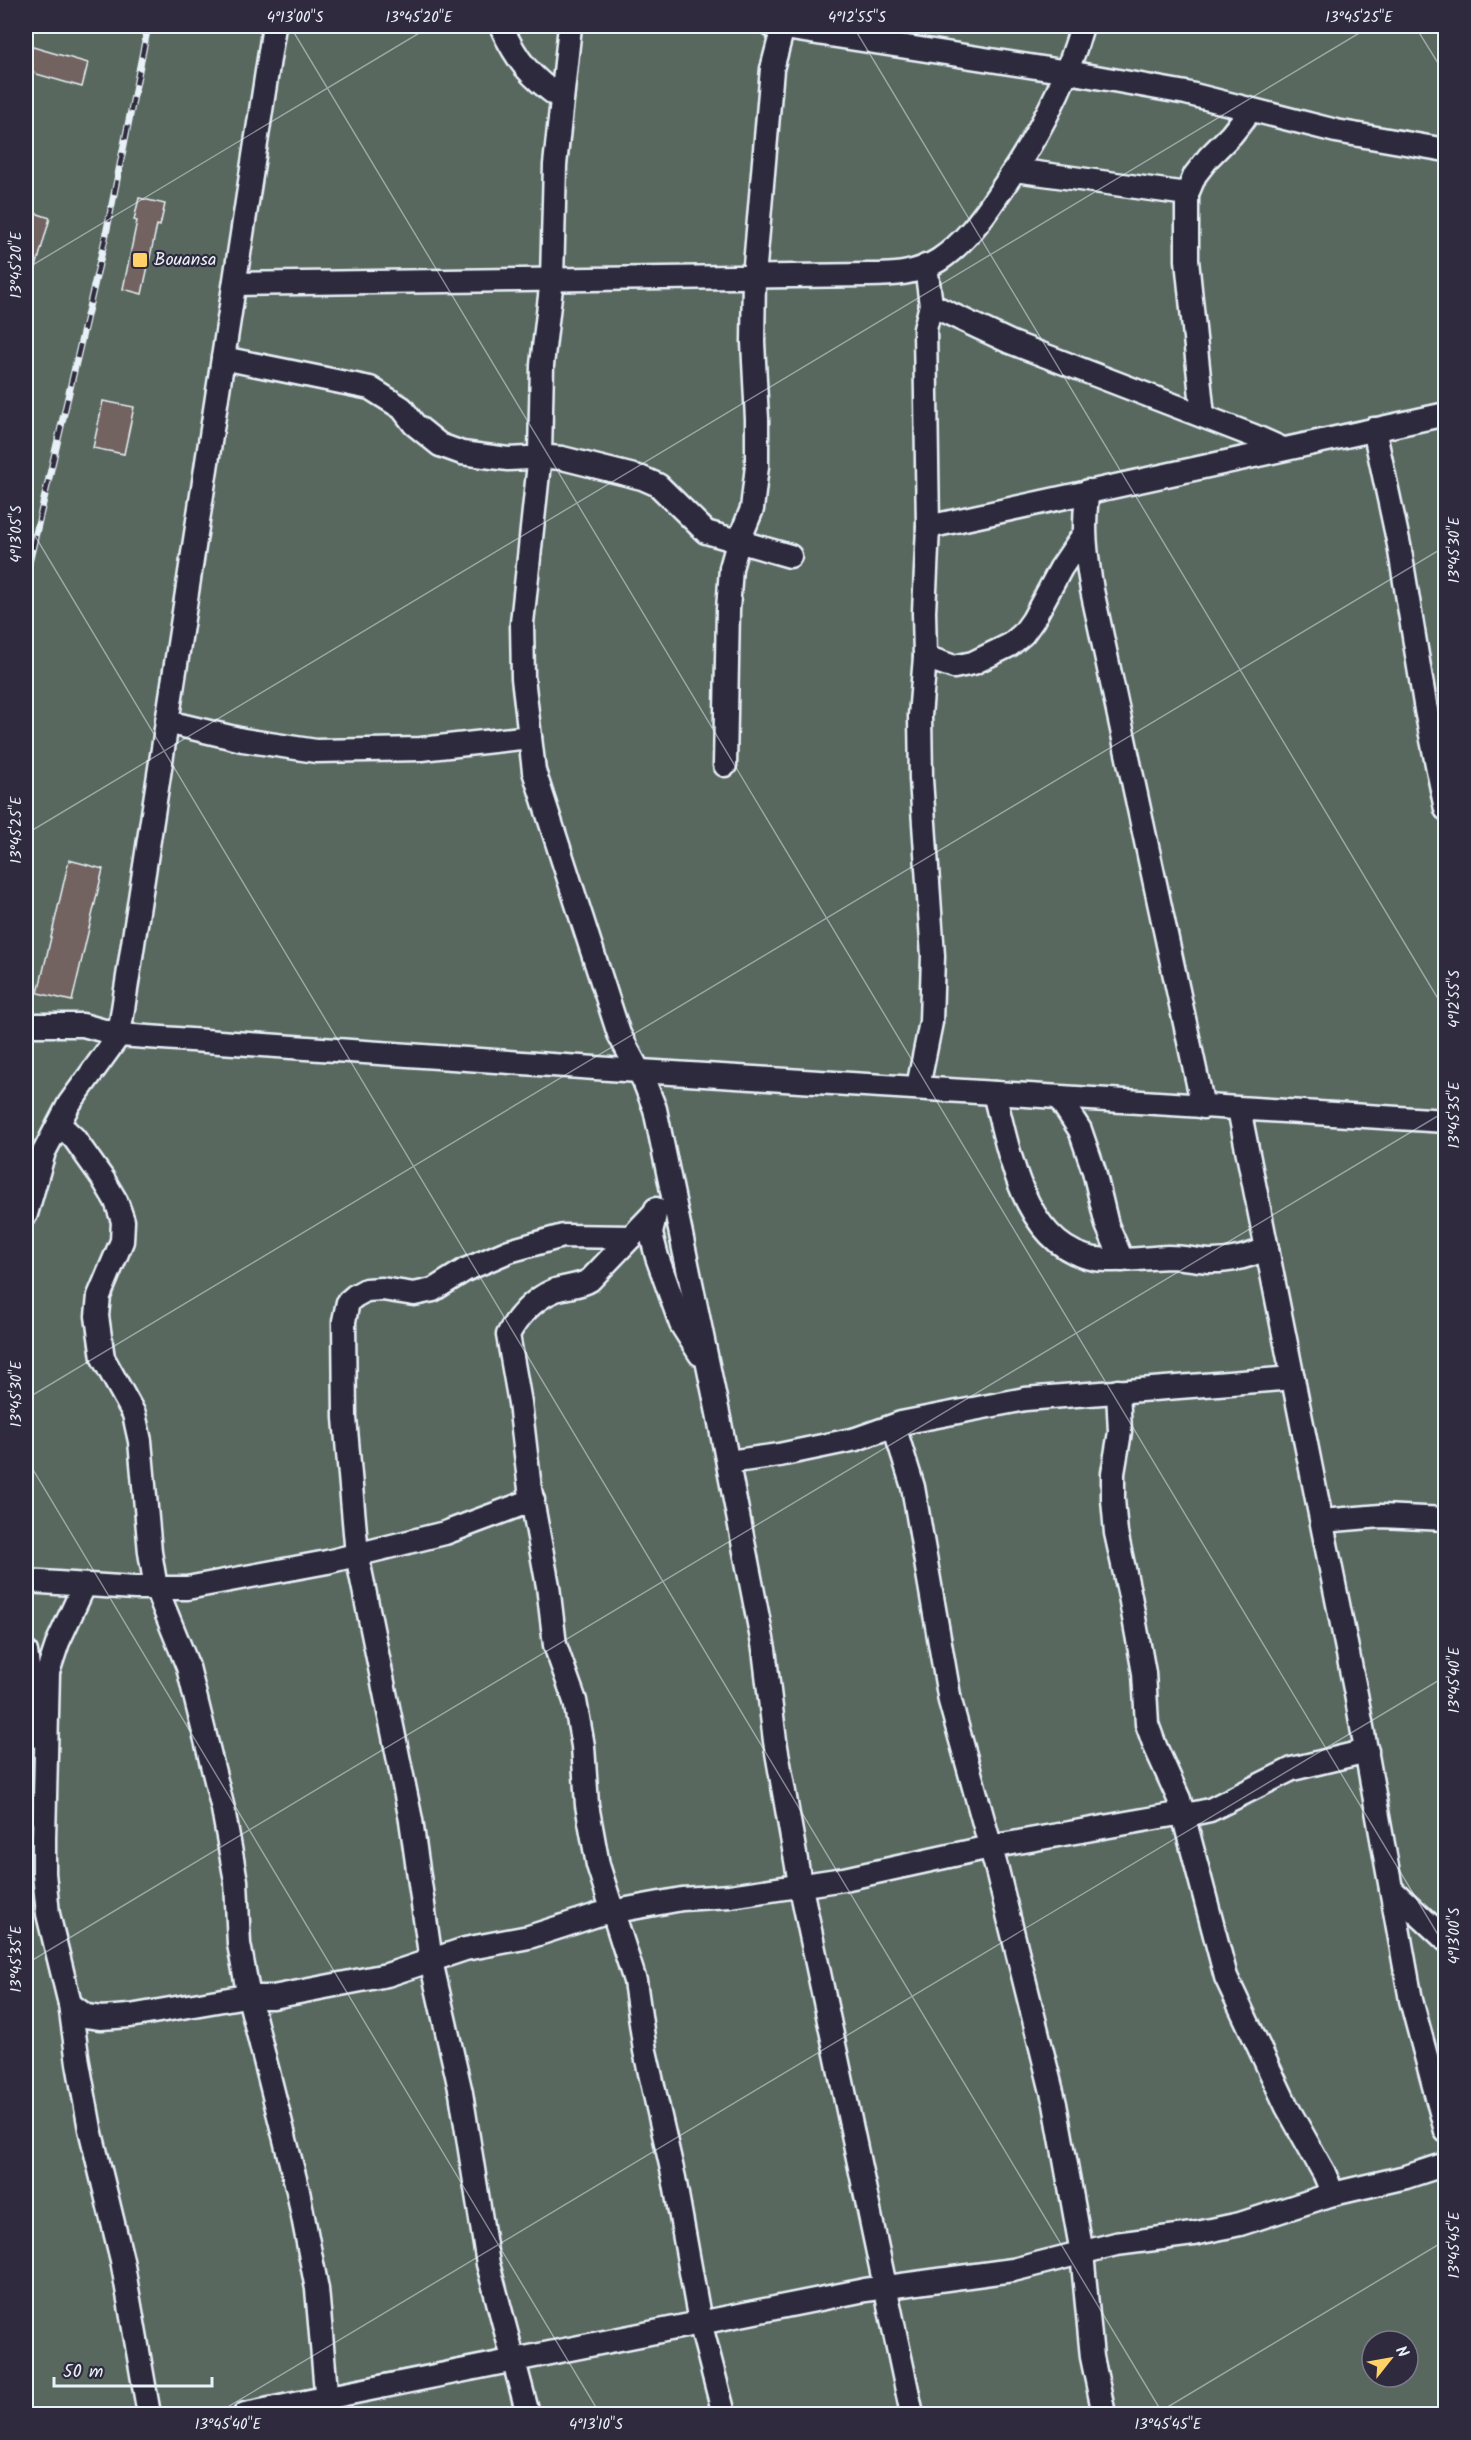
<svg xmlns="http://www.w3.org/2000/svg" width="1471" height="2440" font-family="Kalam,sans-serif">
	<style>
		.green { fill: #58685f; stroke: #a0acac; stroke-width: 1.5; fill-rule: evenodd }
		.building { fill: #726460; stroke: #e8f1f8; stroke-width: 1.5 }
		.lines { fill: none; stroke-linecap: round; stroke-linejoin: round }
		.street-casing { stroke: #e8f1f8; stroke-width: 27 }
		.street { stroke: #2f2a3d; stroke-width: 22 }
		.rail-casing { stroke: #e8f1f8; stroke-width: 7 }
		.rail { stroke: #2f2a3d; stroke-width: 4.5; stroke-dasharray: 14; stroke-linecap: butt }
		.ticks { fill: none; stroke: #e8f1f8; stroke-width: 1.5; stroke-opacity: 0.45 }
		.poi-dot { fill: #ffd166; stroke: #2f2a3d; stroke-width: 2 }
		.labels { text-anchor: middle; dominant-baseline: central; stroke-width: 4.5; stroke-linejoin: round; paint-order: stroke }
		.poi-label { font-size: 18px; fill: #e8f1f8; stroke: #2f2a3d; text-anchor: start }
		.neatline { fill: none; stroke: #e8f1f8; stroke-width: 2 }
		.ticks-label { font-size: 15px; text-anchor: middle; fill: #e8f1f8 }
	</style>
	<rect width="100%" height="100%" fill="#433b48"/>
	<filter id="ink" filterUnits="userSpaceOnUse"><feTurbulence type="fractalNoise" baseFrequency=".0167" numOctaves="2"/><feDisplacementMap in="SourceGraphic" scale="12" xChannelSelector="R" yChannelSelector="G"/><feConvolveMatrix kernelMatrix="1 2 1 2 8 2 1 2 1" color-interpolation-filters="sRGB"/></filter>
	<g filter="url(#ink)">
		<path class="green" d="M26 26H1445V2414H26ZM1372 2341H1408V2377H1372Z"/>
		<g class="building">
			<polygon points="26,45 88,63 82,87 26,71"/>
			<polygon points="139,198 165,204 160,226 157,225 142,294 123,289 137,221 134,220"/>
			<polygon points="26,210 50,218 30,288 26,287"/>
			<polygon points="103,401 134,407 124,454 93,448"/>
			<polygon points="69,860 103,869 72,1001 38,993"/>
		</g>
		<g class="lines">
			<g class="street-casing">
				<g id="street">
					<path d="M501 26C517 61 530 77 562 99"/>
					<polyline points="570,26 555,165 552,279 542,365 540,454 522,623 523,678 534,771 619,1034 644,1081 655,1109 719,1418 764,1649 775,1741 800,1883 912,2414"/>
					<polyline points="772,26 1068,72 1186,93 1336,131 1446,150"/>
					<polyline points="1015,170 1187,194"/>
					<path d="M235 284 868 275C893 275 917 274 939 260 963 244 981 220 997 196 1034 143 1065 88 1082 26"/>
					<polyline points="931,305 1010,342 1254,436 1283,449"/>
					<polyline points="223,358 370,388 402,408 414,424 440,445 462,453 508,459 549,457 562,458 642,478 658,485 706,532 790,556"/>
					<polyline points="1203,416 1187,260 1187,194 1195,175 1209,157 1231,135 1250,111"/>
					<polyline points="1374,429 1399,545 1426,710 1446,809"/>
					<path d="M1088 491C1082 525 1086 556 1092 590L1203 1107"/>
					<polyline points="928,527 1446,414"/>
					<polyline points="925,657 954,667 973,663 1010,645 1023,634 1033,620 1061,568 1084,534"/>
					<polyline points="167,722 243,740 316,751 421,749 530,737"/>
					<polyline points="725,765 728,610 731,568 738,543 752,509 757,466 757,419 753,342 754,277 772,69 783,27"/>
					<polyline points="26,1025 83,1025 119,1035 274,26"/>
					<polyline points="918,1087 931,1022 933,956 921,779 920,716 925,657 924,612 928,527 925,329 931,305 926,266"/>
					<path d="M994 1093C1009 1151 1024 1247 1095 1259 1119 1262 1145 1258 1168 1257 1183 1257 1195 1260 1209 1261 1230 1262 1248 1256 1267 1249"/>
					<polyline points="1059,1098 1080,1130 1094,1171 1107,1225 1122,1260"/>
					<polyline points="1239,1109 1356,1694 1411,2000 1446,2131"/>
					<polyline points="59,1124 74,1138 103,1179 116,1201 123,1221 122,1241 99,1296 97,1316 103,1358 134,1414 140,1441 150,1552 156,1588 188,1667 223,1809 236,1881 239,1944 249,1997 298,2191 317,2289 328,2414"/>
					<polyline points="656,1209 651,1234 657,1257 681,1324 700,1354"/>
					<path d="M655 1212 590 1280C579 1287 565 1286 553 1291 534 1299 517 1317 508 1335L520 1403 530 1489 548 1586 555 1645 575 1701 583 1746 587 1805 598 1865 635 1981 645 2051 674 2178 700 2322 724 2414"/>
					<polyline points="26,1214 44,1152 69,1104 119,1035 624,1070 1446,1121"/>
					<polyline points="1118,1391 1120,1432 1113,1473 1113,1499 1116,1533 1130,1596 1144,1673 1147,1724 1155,1746 1179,1799 1226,1977 1287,2107 1324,2173 1333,2194"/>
					<polyline points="894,1426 913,1487 950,1701 997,1870 1055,2104 1082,2253 1092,2357 1104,2414"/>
					<polyline points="728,1462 779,1455 856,1439 901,1423 1025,1399 1293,1378"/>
					<polyline points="1322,1521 1381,1516 1446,1519"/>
					<polyline points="26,1581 135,1588 187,1588 327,1562 445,1533 533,1500"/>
					<polyline points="84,1586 58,1642 48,1672 44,1838 44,1873 48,1914 70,2004 78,2063 90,2129 122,2260 149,2414"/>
					<polyline points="26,1652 37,1736"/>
					<polyline points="1391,1889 1446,1940"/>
					<polyline points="70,2004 86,2016 101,2018 130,2016 240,1997 273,1997 387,1975 465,1949 529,1937 600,1914 682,1899 730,1896 844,1879 990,1847 1172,1815 1196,1813 1210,1810 1292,1769 1367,1751"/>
					<polyline points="245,2414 865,2290 1013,2270 1116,2244 1193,2234 1240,2224 1333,2194 1406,2177 1446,2164"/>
					<polyline points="528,2414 488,2264 461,2093 431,1961 411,1820 357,1555 345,1418 344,1321 348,1302 355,1296 366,1290 382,1289 414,1294 433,1290 465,1270 509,1251 563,1236 631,1237"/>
				</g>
			</g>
			<use href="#street" class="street"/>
			<g class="rail-casing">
				<polyline id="rail" points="26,576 105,239 148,26"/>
			</g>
			<use href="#rail" class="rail"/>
		</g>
	</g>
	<path class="ticks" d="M290 26 1446 1948M853 26 1446 1012M1415 26 1446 76M26 269 431 26M26 521 1163 2414M26 834 1371 26M26 1399 1446 546M26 1458 600 2414M26 1964 1446 1111M26 2394 38 2414M216 2414 1446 1676M1156 2414 1446 2240"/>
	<rect class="poi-dot" x="132" y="252" width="16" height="16" rx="3"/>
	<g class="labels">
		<g class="poi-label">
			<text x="154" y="260">Bouansa</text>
		</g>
	</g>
	<rect width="1471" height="2440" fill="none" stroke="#2f2a3d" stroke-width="66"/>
	<g transform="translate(1390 2359) rotate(59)"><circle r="28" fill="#2f2a3d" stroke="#797a88" stroke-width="1.5"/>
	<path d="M0-4.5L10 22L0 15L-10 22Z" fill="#ffd166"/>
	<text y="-9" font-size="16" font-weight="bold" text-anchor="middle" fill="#e8f1f8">N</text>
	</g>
	<path d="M54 2377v9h158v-9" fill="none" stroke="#e8f1f8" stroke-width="3"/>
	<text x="63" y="2377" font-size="18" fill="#e8f1f8" stroke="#2f2a3d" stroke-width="4.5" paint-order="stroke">50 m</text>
	<rect x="33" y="33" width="1405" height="2374" class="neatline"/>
	<g class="ticks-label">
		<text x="295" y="22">4°13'00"S</text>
		<text x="419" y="22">13°45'20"E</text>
		<text x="857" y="22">4°12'55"S</text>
		<text x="1359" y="22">13°45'25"E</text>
		<text transform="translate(16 265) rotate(-90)" y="5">13°45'20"E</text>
		<text transform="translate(16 534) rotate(-90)" y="5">4°13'05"S</text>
		<text transform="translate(1454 550) rotate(-90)" y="5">13°45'30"E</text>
		<text transform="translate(16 830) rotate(-90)" y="5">13°45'25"E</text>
		<text transform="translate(1454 999) rotate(-90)" y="5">4°12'55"S</text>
		<text transform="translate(1454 1115) rotate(-90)" y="5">13°45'35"E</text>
		<text transform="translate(16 1394) rotate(-90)" y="5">13°45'30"E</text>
		<text transform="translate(1454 1680) rotate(-90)" y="5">13°45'40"E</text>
		<text transform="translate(1454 1936) rotate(-90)" y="5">4°13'00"S</text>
		<text transform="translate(16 1959) rotate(-90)" y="5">13°45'35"E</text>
		<text transform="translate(1454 2245) rotate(-90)" y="5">13°45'45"E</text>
		<text x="228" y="2429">13°45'40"E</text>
		<text x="596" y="2429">4°13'10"S</text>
		<text x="1168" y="2429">13°45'45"E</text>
	</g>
</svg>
